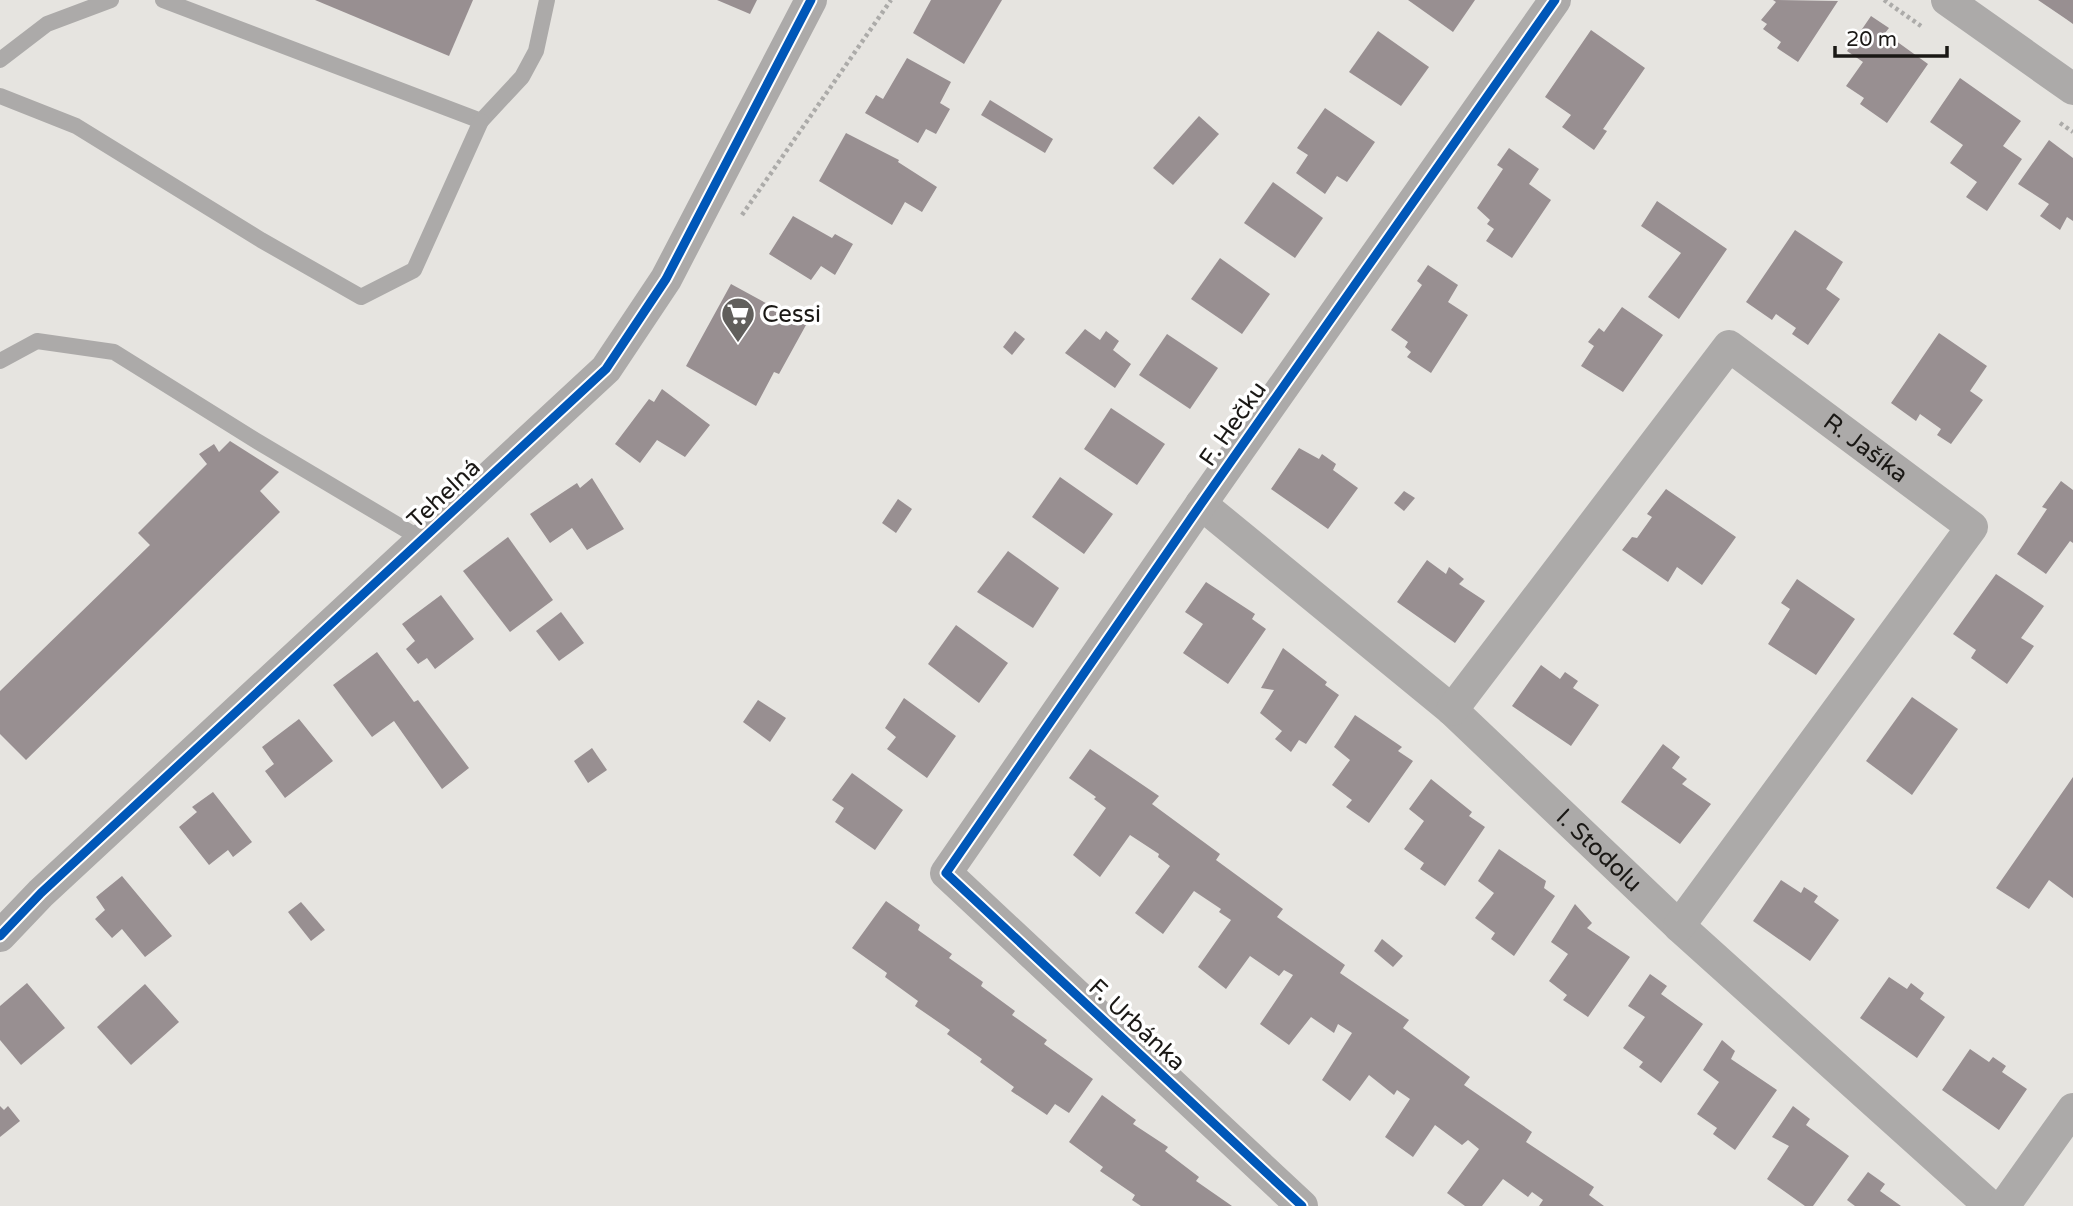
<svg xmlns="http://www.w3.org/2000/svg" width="2073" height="1206" font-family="'Varela Round',sans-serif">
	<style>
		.building { fill: #988f91 }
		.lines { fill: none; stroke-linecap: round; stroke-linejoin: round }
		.path { stroke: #acaba9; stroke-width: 4.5; stroke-dasharray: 3.5 3.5; stroke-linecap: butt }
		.service { stroke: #acaaa9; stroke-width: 16 }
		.minor { stroke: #acaaa9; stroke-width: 32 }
		.cycleway-casing { stroke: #fff; stroke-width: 13 }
		.cycleway { stroke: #0057b8; stroke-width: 9 }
		.labels { text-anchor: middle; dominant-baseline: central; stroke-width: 7; stroke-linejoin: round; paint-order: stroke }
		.poi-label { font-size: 24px; fill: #1a1815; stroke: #fff; text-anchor: start }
		.street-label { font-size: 24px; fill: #1a1815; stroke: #fff }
	</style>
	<rect width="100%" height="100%" fill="#e6e4e0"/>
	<g class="building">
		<polygon points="315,0 473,0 449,56"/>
		<polygon points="717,0 757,0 750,14"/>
		<polygon points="931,0 1002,0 964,64 913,33"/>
		<polygon points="1408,0 1475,0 1453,32"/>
		<polygon points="1773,0 1838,1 1798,62 1777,48 1781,42 1763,29 1767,24 1761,20 1776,2"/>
		<polygon points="2038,0 2073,0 2073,24 2066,19"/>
		<polygon points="1871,16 1889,28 1885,33 1928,64 1887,123 1860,104 1864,98 1846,86 1863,62 1847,51"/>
		<polygon points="1591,30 1645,68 1603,129 1607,131 1594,150 1562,127 1571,115 1545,97"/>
		<polygon points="1378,31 1429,67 1401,106 1349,72"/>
		<polygon points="907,58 951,82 940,103 950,109 936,134 926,129 918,143 865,113 876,95 883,99"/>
		<polygon points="1960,78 2021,121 2003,146 2022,159 1987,211 1966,197 1977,182 1950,163 1963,145 1930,122"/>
		<polygon points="990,100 1053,139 1045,153 981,115"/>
		<polygon points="1325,108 1375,142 1347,182 1337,176 1325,194 1296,173 1308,155 1297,148"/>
		<polygon points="1199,116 1219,134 1173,185 1153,168"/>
		<polygon points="846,133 899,160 898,162 937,187 922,212 905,202 892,225 819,181"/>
		<polygon points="2049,140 2073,158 2073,221 2067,217 2060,230 2040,216 2049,204 2018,184"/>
		<polygon points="1509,148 1539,169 1529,184 1551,200 1512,258 1486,241 1494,229 1487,224 1490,220 1477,208 1503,169 1497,165"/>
		<polygon points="1273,182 1323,218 1295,258 1244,223"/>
		<polygon points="1657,201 1727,249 1679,319 1648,297 1681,253 1641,226"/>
		<polygon points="793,216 832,238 835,234 853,244 835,275 821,266 811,280 769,254"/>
		<polygon points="1795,230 1843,262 1826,289 1840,299 1808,345 1792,334 1796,328 1776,314 1772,320 1746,302"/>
		<polygon points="1220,258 1270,294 1242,334 1191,299"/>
		<polygon points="1428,265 1458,285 1448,302 1468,315 1431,373 1407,357 1411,352 1405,347 1408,342 1391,330 1422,285 1417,281"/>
		<polygon points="731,284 806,325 779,374 774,372 756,406 686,366"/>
		<polygon points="1622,307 1663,335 1623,392 1581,366 1594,346 1588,342 1599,328 1604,332"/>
		<polygon points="1085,329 1100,340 1106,331 1119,341 1113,350 1131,364 1115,388 1065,353"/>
		<polygon points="1015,331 1025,339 1012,355 1003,347"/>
		<polygon points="1939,333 1987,366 1970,391 1983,400 1951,444 1937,435 1941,429 1920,414 1916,421 1891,403"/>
		<polygon points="1167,334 1218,368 1190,409 1139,375"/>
		<polygon points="662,389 710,425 685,457 657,440 640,463 615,444 649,399 654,402"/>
		<polygon points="1111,408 1165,444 1137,485 1084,449"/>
		<polygon points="230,441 279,472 260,491 280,512 26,760 0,734 0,691 150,545 138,533 207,464 199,454 214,444 219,452"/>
		<polygon points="1299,448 1319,459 1322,454 1336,464 1333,470 1358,488 1328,529 1271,489"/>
		<polygon points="1060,477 1113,514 1084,554 1032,517"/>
		<polygon points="592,478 624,529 587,550 572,528 550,543 530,514 577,483 580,488"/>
		<polygon points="2061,481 2073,490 2073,543 2070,541 2046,574 2017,554 2047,509 2042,507"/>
		<polygon points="1666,489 1736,537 1702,585 1677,567 1668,582 1622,550 1632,537 1637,538 1652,517 1647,514"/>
		<polygon points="1404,491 1415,498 1404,511 1394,503"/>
		<polygon points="898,499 912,509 896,533 882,523"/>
		<polygon points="508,537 553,600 510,632 463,571"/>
		<polygon points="1008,551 1059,588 1033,628 977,592"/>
		<polygon points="1427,560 1446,574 1449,567 1464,579 1459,584 1485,601 1455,643 1397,602"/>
		<polygon points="1996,574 2044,606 2021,638 2034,646 2007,684 1971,658 1976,650 1953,634"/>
		<polygon points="1797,579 1855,619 1816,675 1768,644 1790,609 1781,603"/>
		<polygon points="1206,582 1255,614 1252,619 1266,629 1228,684 1183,653 1203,624 1185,612"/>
		<polygon points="441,595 474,639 435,669 427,658 418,664 406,649 415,641 402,624"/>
		<polygon points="561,612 584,643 559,661 536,631"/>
		<polygon points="956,625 1008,663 979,703 928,664"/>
		<polygon points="1283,648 1327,682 1325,685 1339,695 1306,744 1299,740 1291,752 1275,739 1282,731 1260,713 1274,690 1261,688"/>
		<polygon points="377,652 414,702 418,700 469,768 442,789 394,721 372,737 333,685"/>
		<polygon points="1541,665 1560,679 1565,672 1578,681 1573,688 1599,705 1571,746 1512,706"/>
		<polygon points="1912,697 1958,729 1912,795 1866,761"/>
		<polygon points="904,698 956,736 927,778 887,749 896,737 885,728"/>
		<polygon points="758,700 786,718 770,742 743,722"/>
		<polygon points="1355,715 1402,747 1398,751 1413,761 1369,823 1346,807 1352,800 1332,785 1350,760 1334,747"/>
		<polygon points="299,719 333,761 285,798 265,771 274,764 262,747"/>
		<polygon points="1663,744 1680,757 1672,768 1687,779 1682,784 1711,804 1680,844 1621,802"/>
		<polygon points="592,748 607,770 588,783 574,761"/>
		<polygon points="1090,749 1159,796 1152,804 1220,854 1216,860 1283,909 1277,917 1345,965 1340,973 1409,1020 1403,1028 1470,1077 1464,1085 1532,1132 1526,1142 1594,1187 1589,1195 1604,1206 1539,1206 1543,1200 1532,1192 1528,1197 1503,1179 1482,1206 1465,1206 1447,1193 1479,1149 1468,1140 1462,1145 1435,1125 1413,1157 1385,1137 1410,1099 1397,1090 1394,1095 1369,1075 1350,1101 1322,1080 1352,1033 1338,1024 1334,1033 1311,1017 1289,1045 1260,1024 1293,975 1284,970 1279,976 1250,956 1226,989 1198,967 1231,920 1219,912 1221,909 1194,891 1163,934 1135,913 1170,866 1158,857 1159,854 1130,835 1100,877 1073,855 1106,808 1094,799 1096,797 1069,778"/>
		<polygon points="852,773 903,810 875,850 835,822 844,808 832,800"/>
		<polygon points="2073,777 2073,898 2049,880 2029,909 1996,888"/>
		<polygon points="1431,779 1472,812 1469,816 1485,827 1445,886 1420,869 1424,863 1404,849 1424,821 1409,809"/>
		<polygon points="213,792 252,842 233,857 228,850 209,865 179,827 197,812 192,807"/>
		<polygon points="1499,849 1546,881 1544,888 1555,896 1514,956 1491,939 1495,933 1475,918 1494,893 1478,881"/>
		<polygon points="122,876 172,936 145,957 122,929 112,938 95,919 105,910 96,897"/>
		<polygon points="1781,880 1801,893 1804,887 1818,896 1814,902 1839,920 1810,961 1753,921"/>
		<polygon points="886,901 920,925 918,930 952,954 949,958 983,982 981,986 1015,1011 1012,1015 1047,1040 1044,1044 1093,1079 1069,1113 1055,1104 1047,1115 1011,1091 1014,1087 980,1062 982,1059 947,1034 950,1030 915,1006 918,1001 885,977 887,973 852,948"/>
		<polygon points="301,902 325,930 311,941 288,912"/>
		<polygon points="1575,904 1592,923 1587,928 1630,957 1588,1017 1563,1000 1567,995 1549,981 1568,954 1551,942"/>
		<polygon points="1382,939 1403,956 1393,967 1374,951"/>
		<polygon points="1650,974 1667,986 1661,994 1703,1024 1661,1083 1639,1067 1643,1062 1623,1048 1645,1017 1628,1006"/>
		<polygon points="1889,977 1907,989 1911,983 1924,993 1920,999 1945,1017 1917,1058 1860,1018"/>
		<polygon points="27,983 65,1028 21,1065 0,1040 0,1006"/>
		<polygon points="145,984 179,1022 131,1065 97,1027"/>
		<polygon points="1722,1040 1735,1051 1731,1059 1777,1090 1735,1150 1713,1134 1717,1128 1697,1114 1719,1082 1703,1070"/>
		<polygon points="1970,1049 1989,1062 1993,1057 2006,1066 2002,1072 2027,1089 1999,1130 1942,1090"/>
		<polygon points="1102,1095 1136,1120 1133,1124 1168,1147 1165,1151 1199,1177 1196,1181 1232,1206 1141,1206 1132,1200 1135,1195 1100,1171 1103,1167 1069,1142"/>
		<polygon points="0,1106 4,1110 8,1106 20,1121 0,1137"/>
		<polygon points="1793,1106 1810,1119 1806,1125 1849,1156 1813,1206 1805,1206 1767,1179 1789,1146 1772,1137"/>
		<polygon points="1868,1172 1885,1184 1880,1191 1901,1206 1855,1206 1847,1200"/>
	</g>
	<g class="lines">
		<g class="path">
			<polyline points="1884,0 1921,26"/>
			<polyline points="2060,123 2073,132"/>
			<polyline points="742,215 891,0"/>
		</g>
		<g class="service">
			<polyline points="163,0 481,121 522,77 536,51 547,0"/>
			<polyline points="0,60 47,24 111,0"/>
			<polyline points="0,96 76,126 261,240 361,297 414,270 481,121"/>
			<polyline points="0,361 37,341 114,352 255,440 423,540"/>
		</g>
		<g class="minor">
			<polyline points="1947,0 2073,89"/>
			<path id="s1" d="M1201 504 1452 710 1679 926 1990 1206"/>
			<path id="s2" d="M1452 710 1729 346 1972 527 1679 926"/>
			<polyline points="0,936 41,893 606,369 666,279 811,0"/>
			<polyline points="1302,1206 946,873 1201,504 1555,0"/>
			<polyline points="2004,1206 2073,1109"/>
		</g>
		<g class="cycleway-casing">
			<g id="cycleway">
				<polyline points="0,936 41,893 606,369 666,279 811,0"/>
				<polyline points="1302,1206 946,873 1201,504 1555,0"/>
			</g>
		</g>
		<use href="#cycleway" class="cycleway"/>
	</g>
	<defs>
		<g id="supermarket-pin" transform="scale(1.75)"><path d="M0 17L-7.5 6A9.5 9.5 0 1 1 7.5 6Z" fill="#615f5c" stroke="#fff"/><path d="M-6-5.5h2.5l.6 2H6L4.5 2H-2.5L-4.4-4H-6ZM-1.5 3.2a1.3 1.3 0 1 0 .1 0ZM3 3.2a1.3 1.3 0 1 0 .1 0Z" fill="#fff"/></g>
	</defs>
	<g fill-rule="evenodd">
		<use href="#supermarket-pin" x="738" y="314"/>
	</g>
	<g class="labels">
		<g class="poi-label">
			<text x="762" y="314">Cessi</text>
		</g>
		<g class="street-label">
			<text transform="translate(1233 424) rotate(-55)">F. Hečku</text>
			<text stroke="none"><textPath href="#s2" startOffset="628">R. Jašíka</textPath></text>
			<text transform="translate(444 494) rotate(-43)">Tehelná</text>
			<text stroke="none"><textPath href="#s1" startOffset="528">I. Stodolu</textPath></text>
			<text transform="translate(1137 1025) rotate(43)">F. Urbánka</text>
		</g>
	</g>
	<path d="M1835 46v10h112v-10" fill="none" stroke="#1a1815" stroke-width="3.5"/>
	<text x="1846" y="46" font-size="21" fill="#1a1815" stroke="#ffffff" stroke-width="5" paint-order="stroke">20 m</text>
</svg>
